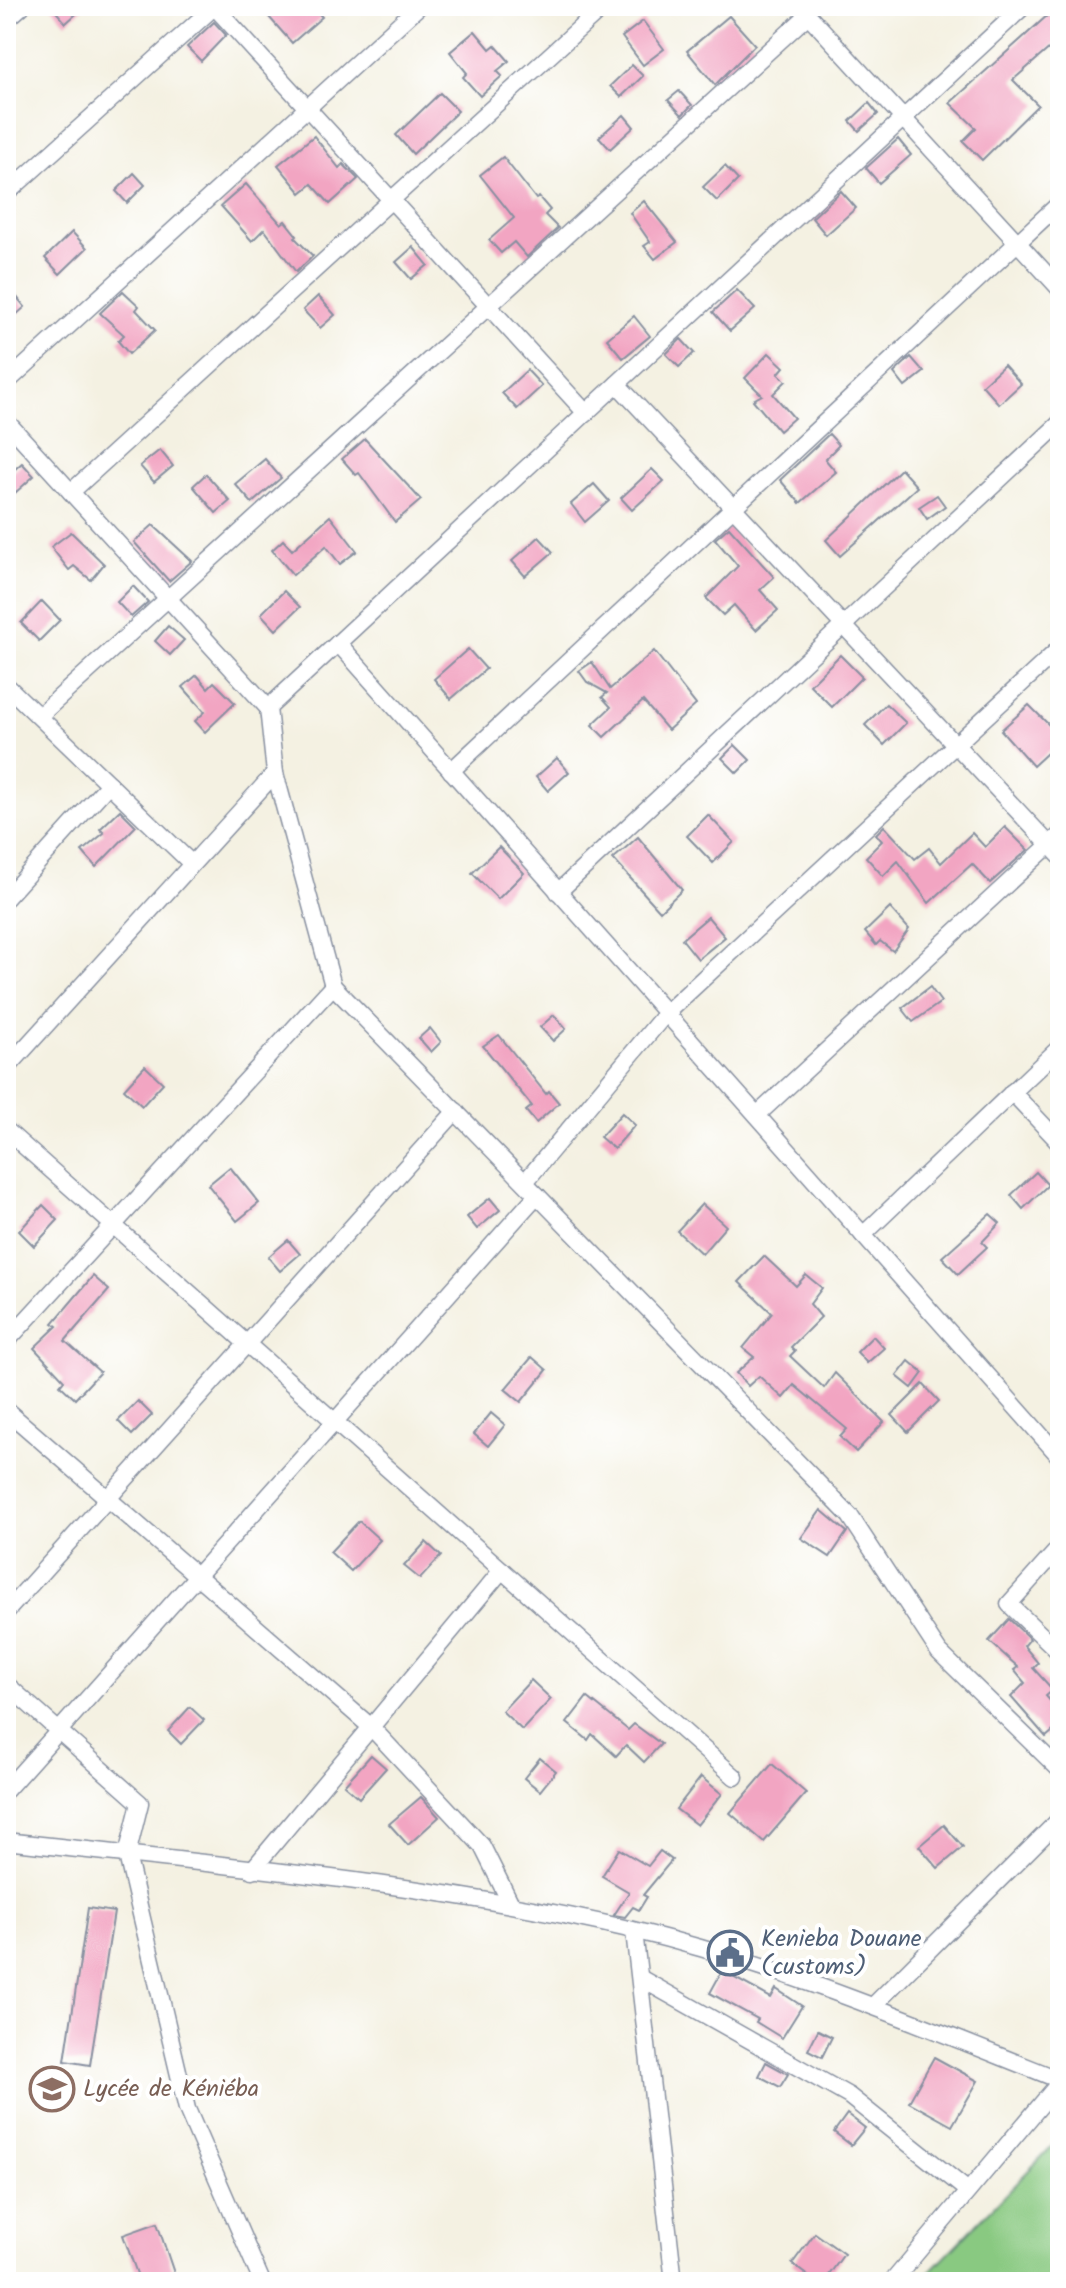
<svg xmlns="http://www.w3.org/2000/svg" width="1066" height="2288" font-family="Kalam,sans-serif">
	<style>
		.green { fill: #89c981; stroke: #527c70; stroke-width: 2 }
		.building { fill: #f2a5c2 }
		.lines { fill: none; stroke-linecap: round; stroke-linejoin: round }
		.street-casing { stroke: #8890a0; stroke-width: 19 }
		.street { stroke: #fff; stroke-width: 16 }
		.labels { text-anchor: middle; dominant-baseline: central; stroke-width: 8; stroke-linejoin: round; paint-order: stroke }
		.service-label { font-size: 24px; fill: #4e5e75; stroke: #fff; text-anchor: start }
		.education-label { font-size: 24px; fill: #785e54; stroke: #fff; text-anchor: start }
	</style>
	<rect width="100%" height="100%" fill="#fff"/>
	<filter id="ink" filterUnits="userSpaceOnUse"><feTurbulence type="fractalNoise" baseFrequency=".0125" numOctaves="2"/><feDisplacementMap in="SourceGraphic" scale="16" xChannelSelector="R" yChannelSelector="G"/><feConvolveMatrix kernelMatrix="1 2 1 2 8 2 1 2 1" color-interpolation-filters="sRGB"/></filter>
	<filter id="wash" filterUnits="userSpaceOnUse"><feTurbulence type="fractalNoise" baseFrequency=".006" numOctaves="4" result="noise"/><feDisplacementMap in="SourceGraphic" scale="32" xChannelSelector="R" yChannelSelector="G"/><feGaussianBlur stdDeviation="1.8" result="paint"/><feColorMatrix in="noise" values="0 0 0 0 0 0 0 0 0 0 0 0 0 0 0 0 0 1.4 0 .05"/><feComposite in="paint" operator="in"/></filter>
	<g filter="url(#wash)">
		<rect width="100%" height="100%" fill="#f4f1e2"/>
		<polygon class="green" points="1060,2138 1060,2282 920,2282"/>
		<g id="blocks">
			<g class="building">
				<polygon points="51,6 85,6 66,23"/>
				<polygon points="281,6 312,6 322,17 292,43 269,17"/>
				<polygon points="1058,6 1060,39 1013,80 1038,105 982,160 963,141 976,128 950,103"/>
				<polygon points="729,16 755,45 715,85 687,51"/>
				<polygon points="643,21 664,49 643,65 622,37"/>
				<polygon points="214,22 226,35 201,61 187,47"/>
				<polygon points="475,31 490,49 495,45 509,61 497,71 502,76 480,96 463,77 467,73 450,52"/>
				<polygon points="632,65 643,76 621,97 610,86"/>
				<polygon points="679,91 692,105 682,115 668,100"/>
				<polygon points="440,93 458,111 413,154 396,135"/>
				<polygon points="869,103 878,114 859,131 850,121"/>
				<polygon points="624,115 634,127 610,149 599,137"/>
				<polygon points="314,136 339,168 343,164 358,179 330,204 312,184 301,193 278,165"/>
				<polygon points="898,139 911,155 879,183 866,168"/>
				<polygon points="503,157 536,199 539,197 550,210 545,215 558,228 527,257 514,242 501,253 489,240 514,218 480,175"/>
				<polygon points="725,166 738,180 717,201 703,187"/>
				<polygon points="134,173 145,185 127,203 116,191"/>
				<polygon points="246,184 281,224 285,221 297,236 295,238 313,256 296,272 264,229 252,241 221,206"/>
				<polygon points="841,191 856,208 826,235 812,218"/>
				<polygon points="644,201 677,242 655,259 644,246 650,242 630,213"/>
				<polygon points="72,232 87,248 60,274 45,258"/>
				<polygon points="413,247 428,265 411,279 396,262"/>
				<polygon points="6,284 25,307 6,324"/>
				<polygon points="737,290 755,309 730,331 713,312"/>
				<polygon points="123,291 139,306 136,310 155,330 129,354 118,341 124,335 100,313"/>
				<polygon points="318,296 335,315 320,328 303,310"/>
				<polygon points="634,316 650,336 623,358 607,339"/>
				<polygon points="681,339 694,353 679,367 666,354"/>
				<polygon points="769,353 784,367 778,374 786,381 773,394 794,418 779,431 753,400 762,395 745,378"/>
				<polygon points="911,357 924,372 905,387 894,373"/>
				<polygon points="1004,365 1021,384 999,404 982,385"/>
				<polygon points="527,370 542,386 517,409 502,393"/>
				<polygon points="829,434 839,445 825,459 836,472 800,503 780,480"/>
				<polygon points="365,439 421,500 395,522 359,473 356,475 342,459"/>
				<polygon points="160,450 173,466 154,482 140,466"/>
				<polygon points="265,459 281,478 252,503 235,484"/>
				<polygon points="22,463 34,476 6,501 6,477"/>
				<polygon points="652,469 664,481 632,510 621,498"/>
				<polygon points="901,469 917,487 840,556 826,540"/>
				<polygon points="206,474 230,501 216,513 193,486"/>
				<polygon points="594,484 609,501 585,522 571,504"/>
				<polygon points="937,495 945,506 927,519 919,507"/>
				<polygon points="330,516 357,551 340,564 326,546 293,575 272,550 283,540 292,550"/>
				<polygon points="153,525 192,561 169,581 134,542"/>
				<polygon points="729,527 774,577 760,590 778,610 756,630 734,605 723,615 706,598 738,566 715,539"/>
				<polygon points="71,532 104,564 91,580 74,566 69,570 51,547"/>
				<polygon points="539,537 553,552 525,576 512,561"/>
				<polygon points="133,586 148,602 131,617 117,602"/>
				<polygon points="284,591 300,607 276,630 261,614"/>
				<polygon points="42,601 60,620 39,641 21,623"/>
				<polygon points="168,626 184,640 170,655 155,641"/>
				<polygon points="468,649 486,669 451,699 434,679"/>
				<polygon points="654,651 696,705 668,730 643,701 604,737 592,725 611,707 602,697 607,693 587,682 579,671 592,662 610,689"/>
				<polygon points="840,655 862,677 832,707 810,685"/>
				<polygon points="197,675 208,688 214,682 235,703 205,732 195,721 205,712 183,687"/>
				<polygon points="886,704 906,723 884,745 865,725"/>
				<polygon points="1029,705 1060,736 1060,741 1033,766 1001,730"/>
				<polygon points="735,745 750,760 737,773 722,758"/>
				<polygon points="557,758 569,772 548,791 536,777"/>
				<polygon points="120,810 136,826 96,867 82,851 104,833 100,829"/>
				<polygon points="708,815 734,842 713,863 687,836"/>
				<polygon points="884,826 915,859 929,848 941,863 972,833 985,847 1005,827 1028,850 990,883 972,864 929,903 898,861 883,876 866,857 882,841 876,834"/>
				<polygon points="638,837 682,890 660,911 613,859"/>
				<polygon points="499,847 524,873 498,899 472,873"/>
				<polygon points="890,908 909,929 893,951 880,941 876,945 865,932"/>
				<polygon points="708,917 725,937 698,959 682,939"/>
				<polygon points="930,987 941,1002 913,1022 902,1008"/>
				<polygon points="554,1015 566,1029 553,1041 540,1027"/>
				<polygon points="430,1028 441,1042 431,1052 419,1038"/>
				<polygon points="499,1035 546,1094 549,1091 559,1103 536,1123 526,1111 532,1106 483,1046"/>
				<polygon points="145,1066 163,1083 142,1106 124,1089"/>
				<polygon points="622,1113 635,1125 614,1149 600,1137"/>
				<polygon points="230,1167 259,1203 237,1221 208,1185"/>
				<polygon points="1036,1172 1048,1185 1023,1209 1011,1195"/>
				<polygon points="490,1198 500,1210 477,1229 467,1217"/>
				<polygon points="702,1204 726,1226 702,1254 677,1231"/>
				<polygon points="43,1205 58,1220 34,1246 19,1231"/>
				<polygon points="990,1214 1000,1223 982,1242 987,1247 958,1274 942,1257"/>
				<polygon points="288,1240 300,1254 280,1271 268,1257"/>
				<polygon points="764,1256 796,1286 806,1275 822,1288 810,1304 821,1317 791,1347 795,1351 790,1356 824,1388 835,1373 884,1422 856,1452 840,1437 847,1429 794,1385 783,1398 759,1376 748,1386 736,1373 754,1357 743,1348 772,1313 739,1282"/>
				<polygon points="93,1276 109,1290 65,1341 100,1372 75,1399 60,1385 64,1380 34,1348 57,1326 53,1323"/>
				<polygon points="873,1336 884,1348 867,1363 857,1352"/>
				<polygon points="532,1357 547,1370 521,1402 505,1389"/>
				<polygon points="909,1361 923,1373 912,1388 897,1376"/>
				<polygon points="923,1384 939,1401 908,1432 892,1415"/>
				<polygon points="138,1401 152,1415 132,1435 118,1421"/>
				<polygon points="491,1413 505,1425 488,1446 474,1434"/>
				<polygon points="821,1510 847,1532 830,1557 801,1538"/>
				<polygon points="359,1521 380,1540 351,1571 330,1552"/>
				<polygon points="426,1542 441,1556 420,1579 404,1566"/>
				<polygon points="1009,1619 1030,1639 1024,1646 1038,1663 1033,1668 1053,1690 1046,1696 1060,1712 1060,1725 1046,1737 1011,1697 1025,1683 1014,1670 1018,1667 989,1641"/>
				<polygon points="531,1680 551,1699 522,1730 502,1711"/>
				<polygon points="587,1697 628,1730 634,1724 661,1744 644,1762 626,1745 616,1756 592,1734 588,1740 567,1723"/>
				<polygon points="190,1707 204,1720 181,1744 168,1731"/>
				<polygon points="371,1755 386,1768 359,1798 344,1785"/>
				<polygon points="540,1758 556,1771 540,1791 524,1778"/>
				<polygon points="772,1764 806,1793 764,1842 730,1813"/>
				<polygon points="701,1777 722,1794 697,1825 676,1809"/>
				<polygon points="421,1797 439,1817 408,1845 389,1824"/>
				<polygon points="944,1825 963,1847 938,1868 919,1846"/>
				<polygon points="619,1849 648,1866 660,1851 672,1860 643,1895 647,1897 639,1910 633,1907 625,1917 614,1915 629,1892 602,1876"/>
				<polygon points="88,1908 114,1912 90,2065 65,2061"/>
				<polygon points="722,1971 771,1998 776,1989 802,2006 782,2038 756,2022 758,2019 710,1993"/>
				<polygon points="818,2030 832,2037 822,2057 808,2050"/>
				<polygon points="934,2057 978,2081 952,2126 909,2102"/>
				<polygon points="766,2062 788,2074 780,2087 759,2076"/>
				<polygon points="847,2114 865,2128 851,2145 834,2132"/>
				<polygon points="157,2223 177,2282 140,2282 123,2235"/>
				<polygon points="815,2233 844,2254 824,2282 816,2282 792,2264"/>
			</g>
		</g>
	</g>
	<g filter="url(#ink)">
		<use href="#blocks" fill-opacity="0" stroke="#8890a0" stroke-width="2"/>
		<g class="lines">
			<g class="street-casing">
				<g id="street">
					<polyline points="214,6 586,413"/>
					<polyline points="800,6 1060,289"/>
					<polyline points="6,20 22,6"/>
					<polyline points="6,194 215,6"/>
					<polyline points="6,383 419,6"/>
					<polyline points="617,384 1060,856"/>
					<polyline points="6,421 268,708 275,773 333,986 850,1516 939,1652 1060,1770"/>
					<polyline points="71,492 604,6"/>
					<polyline points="338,643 1060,1457"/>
					<polyline points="6,685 192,864"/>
					<polyline points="268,708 1024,6"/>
					<polyline points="39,716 808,15"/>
					<polyline points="451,771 1060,203"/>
					<polyline points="558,892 1060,423"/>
					<polyline points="6,898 109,784"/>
					<polyline points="6,1069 275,773"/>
					<polyline points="1012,1092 1060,1143"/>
					<polyline points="757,1115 1060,835"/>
					<polyline points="6,1130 735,1777"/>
					<polyline points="525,1182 666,1013 1060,648"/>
					<polyline points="863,1235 1060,1047"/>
					<polyline points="6,1342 333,986"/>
					<polyline points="6,1410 371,1727 482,1846 511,1904"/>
					<polyline points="1060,1547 1009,1604 1060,1653"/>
					<polyline points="6,1612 456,1111"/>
					<polyline points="6,1684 140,1803 127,1855 187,2109 262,2282"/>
					<polyline points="6,1790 537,1195"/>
					<path d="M6 1841C215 1865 428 1882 633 1930 782 1966 918 2024 1060 2080"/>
					<polyline points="252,1870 502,1570"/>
					<polyline points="634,1931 674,2282"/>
					<polyline points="640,1978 849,2096 968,2191"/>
					<polyline points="873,2006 1060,1819"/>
					<polyline points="892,2282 1060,2082"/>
				</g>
			</g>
			<use href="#street" class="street"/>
		</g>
	</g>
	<defs>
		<g id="civic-ring" transform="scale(2.3)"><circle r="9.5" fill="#fff" stroke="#5c6f8a" stroke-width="1.5"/><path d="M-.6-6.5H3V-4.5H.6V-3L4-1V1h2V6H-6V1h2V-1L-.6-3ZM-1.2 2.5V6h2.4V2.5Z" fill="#5c6f8a"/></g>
		<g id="school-ring" transform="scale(2.3)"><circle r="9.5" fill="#fff" stroke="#8d6e63" stroke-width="1.5"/><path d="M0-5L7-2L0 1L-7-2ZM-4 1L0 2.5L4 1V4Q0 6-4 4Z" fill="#8d6e63"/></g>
	</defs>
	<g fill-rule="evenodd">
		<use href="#civic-ring" x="730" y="1953"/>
		<use href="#school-ring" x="52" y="2089"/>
	</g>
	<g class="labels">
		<g class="service-label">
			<text x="761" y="1939">Kenieba Douane<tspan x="761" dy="28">(customs)</tspan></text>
		</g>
		<g class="education-label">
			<text x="83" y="2089">Lycée de Kéniéba</text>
		</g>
	</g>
	<rect width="1066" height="2288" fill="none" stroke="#fff" stroke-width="32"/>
</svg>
